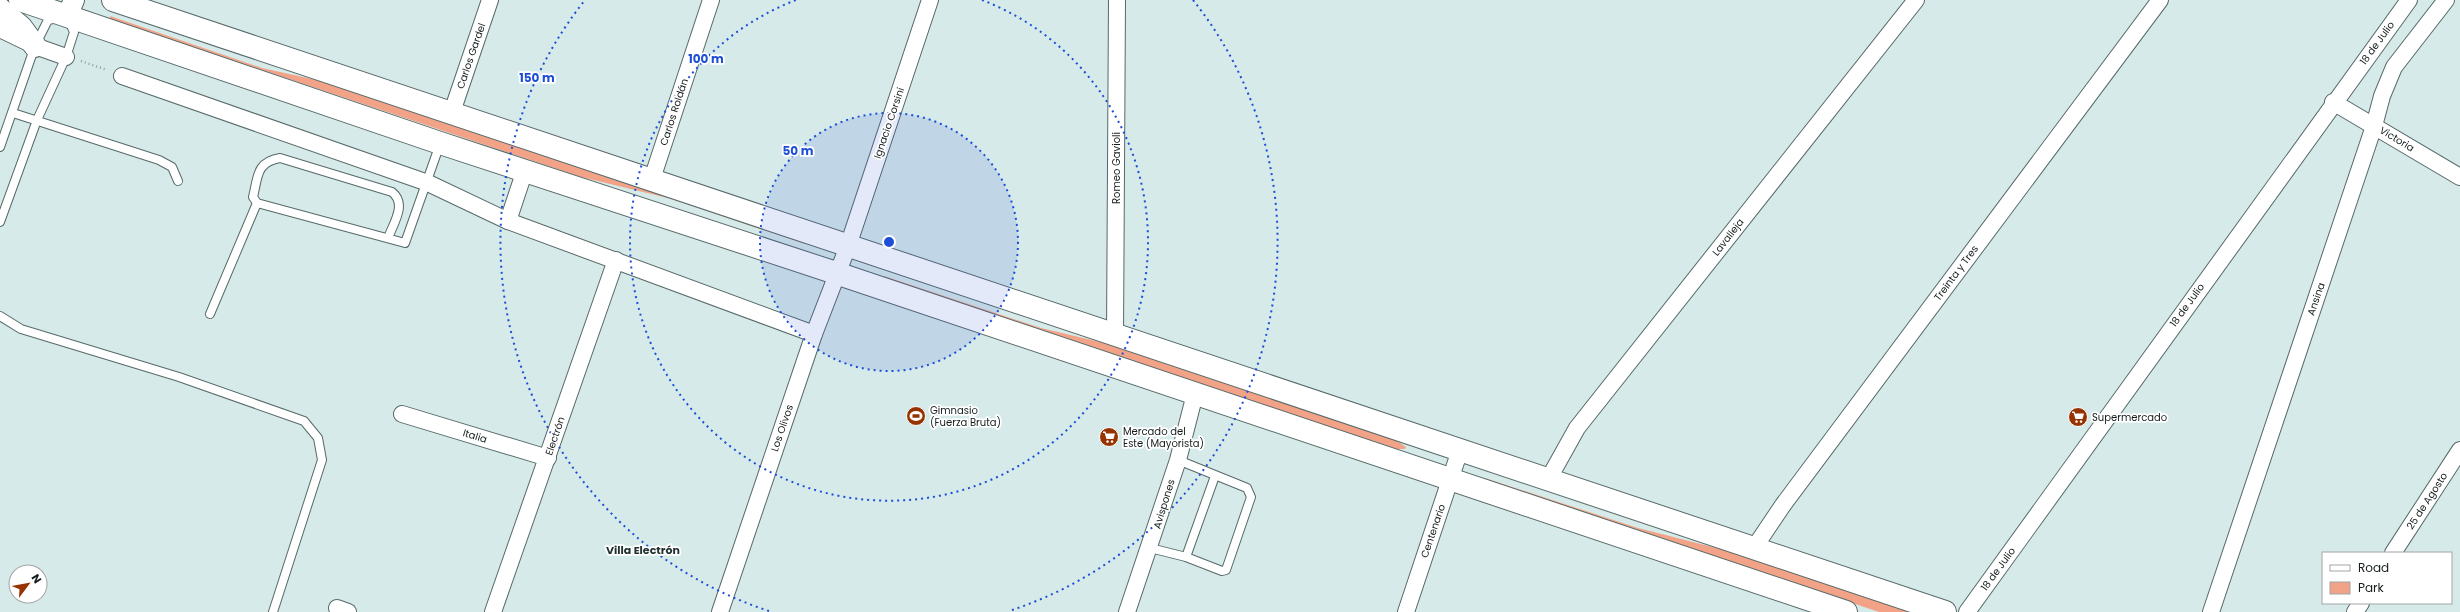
<svg xmlns="http://www.w3.org/2000/svg" width="2460" height="612" font-family="Poppins,sans-serif">
	<style>
		.green { fill: #f2a387 }
		.lines { fill: none; stroke-linecap: round; stroke-linejoin: round }
		.service-casing { stroke: #576969; stroke-width: 10 }
		.minor-casing { stroke: #576969; stroke-width: 18 }
		.tertiary-casing { stroke: #576969; stroke-width: 22 }
		.trunk-casing { stroke: #576969; stroke-width: 24 }
		.path { stroke: #909f9f; stroke-width: 2.5; stroke-dasharray: 1 3; stroke-linecap: butt }
		.service { stroke: #fff; stroke-width: 8 }
		.minor { stroke: #fff; stroke-width: 16 }
		.tertiary { stroke: #fff; stroke-width: 20 }
		.trunk { stroke: #fff; stroke-width: 22 }
		.ring { fill: none; stroke: #1d4ed8; stroke-width: 2; stroke-dasharray: 2 4 }
		.labels { text-anchor: middle; dominant-baseline: central; stroke-width: 3.5; stroke-linejoin: round; paint-order: stroke }
		.street-label { font-size: 10px; fill: #161d1d; stroke: #fff }
		.poi-label { font-size: 10px; fill: #161d1d; stroke: #fff; text-anchor: start }
		.neighbourhood-label { font-size: 11px; font-weight: bold; fill: #223131; stroke: #fff }
		.centre { fill: #1d4ed8; stroke: #fff; stroke-width: 2 }
		.ring-label { font-size: 12px; text-anchor: middle; font-weight: bold; fill: #1d4ed8; stroke: #fff; stroke-width: 3.5; stroke-linejoin: round; paint-order: stroke }
	</style>
	<rect width="100%" height="100%" fill="#d6eaea"/>
	<g class="green">
		<polygon points="110,16 262,68 339,85 806,241 805,244 672,199 581,177 110,19"/>
		<polygon points="884,276 1041,328 1117,346 1393,438 1406,447 1405,449 1391,449 883,278"/>
		<polygon points="1485,478 1638,528 1744,555 1913,612 1879,612 1485,479"/>
	</g>
	<g class="lines">
		<g class="service-casing">
			<g id="service">
				<polyline points="13,113 159,160 172,167 178,181"/>
				<polyline points="0,147 35,46 48,20 58,18"/>
				<polyline points="0,222 37,120 66,57 74,32 69,21"/>
				<path d="M388 238C394 222 407 204 392 192L280 158C256 162 258 177 253 197L257 203 405 243 440 144"/>
				<polyline points="210,314 257,203"/>
				<polyline points="0,316 21,329 179,377 304,421 318,438 322,460 273,612"/>
				<polyline points="1150,548 1186,557 1222,571 1226,570 1251,497 1247,488 1178,460"/>
				<polyline points="1186,557 1215,476"/>
			</g>
		</g>
		<g class="minor-casing">
			<g id="minor">
				<polyline points="0,29 35,46 66,57"/>
				<polyline points="122,76 428,183 508,221 814,334"/>
				<polyline points="2333,102 2460,177"/>
				<polyline points="452,112 490,0"/>
				<polyline points="652,179 711,0"/>
				<polyline points="508,221 525,170"/>
				<polyline points="1115,335 1117,0"/>
				<polyline points="402,414 548,458"/>
				<polyline points="1548,480 1577,428 1916,0"/>
				<polyline points="1754,548 1783,505 2160,0"/>
				<polyline points="2393,553 2460,450"/>
				<polyline points="337,608 348,612"/>
				<polyline points="493,612 616,260"/>
				<polyline points="720,612 814,334 848,246 930,0"/>
				<polyline points="1127,612 1178,460 1195,394"/>
				<polyline points="1406,612 1460,450"/>
				<polyline points="1967,612 2409,0"/>
				<polyline points="2211,612 2374,126 2382,96 2394,67 2446,0"/>
				<polyline points="2355,612 2361,603"/>
			</g>
		</g>
		<g class="tertiary-casing">
			<polyline id="tertiary" points="67,16 74,0"/>
		</g>
		<g class="trunk-casing">
			<g id="trunk">
				<polyline points="20,0 440,143 836,273 1846,612"/>
				<polyline points="113,0 1945,612"/>
				<polyline points="0,9 21,27 35,46"/>
			</g>
		</g>
		<polyline class="path" points="81,61 107,70"/>
		<use href="#service" class="service"/>
		<use href="#minor" class="minor"/>
		<use href="#tertiary" class="tertiary"/>
		<use href="#trunk" class="trunk"/>
	</g>
	<circle cx="889" cy="242" r="129" fill="#1d4ed8" fill-opacity=".12"/>
	<g class="ring">
		<circle cx="889" cy="242" r="129"/>
		<path d="M982 0A259 259 0 1 1 796 0"/>
		<path d="M769 611A388 388 0 0 1 585 0M1193 0A388 388 0 0 1 1009 611"/>
	</g>
	<defs>
		<g id="stadium-disc" transform="scale(1)"><circle r="9.5" fill="#973201" stroke="#fff"/><path d="M0-5a6.5 5 0 1 0 0 10a6.5 5 0 1 0 0-10ZM-3.5-1.8h7v3.6h-7Z" fill="#fff"/></g>
		<g id="supermarket-disc" transform="scale(1)"><circle r="9.5" fill="#973201" stroke="#fff"/><path d="M-6-5.5h2.5l.6 2H6L4.5 2H-2.5L-4.4-4H-6ZM-1.5 3.2a1.3 1.3 0 1 0 .1 0ZM3 3.2a1.3 1.3 0 1 0 .1 0Z" fill="#fff"/></g>
	</defs>
	<g fill-rule="evenodd">
		<use href="#stadium-disc" x="916" y="416"/>
		<use href="#supermarket-disc" x="2078" y="417"/>
		<use href="#supermarket-disc" x="1109" y="437"/>
	</g>
	<g class="labels">
		<g class="street-label">
			<text transform="translate(2377 43) rotate(-54)">18 de Julio</text>
			<text transform="translate(471 56) rotate(-71)">Carlos Gardel</text>
			<text transform="translate(674 112) rotate(-72)">Carlos Roldán</text>
			<text transform="translate(889 123) rotate(-71)">Ignacio Corsini</text>
			<text transform="translate(2397 139) rotate(31)">Victoria</text>
			<text transform="translate(1116 168) rotate(-90)">Romeo Gavioli</text>
			<text transform="translate(1728 237) rotate(-52)">Lavalleja</text>
			<text transform="translate(1956 273) rotate(-53)">Treinta y Tres</text>
			<text transform="translate(2316 299) rotate(-71)">Ansina</text>
			<text transform="translate(2187 305) rotate(-54)">18 de Julio</text>
			<text transform="translate(782 428) rotate(-71)">Los Olivos</text>
			<text transform="translate(475 436) rotate(17)">Italia</text>
			<text transform="translate(555 436) rotate(-71)">Electrón</text>
			<text transform="translate(2427 501) rotate(-57)">25 de Agosto</text>
			<text transform="translate(1164 504) rotate(-73)">Avispones</text>
			<text transform="translate(1433 531) rotate(-71)">Centenario</text>
			<text transform="translate(1998 569) rotate(-54)">18 de Julio</text>
		</g>
		<g class="poi-label">
			<text x="930" y="410">Gimnasio<tspan x="930" dy="12">(Fuerza Bruta)</tspan></text>
			<text x="2092" y="417">Supermercado</text>
			<text x="1123" y="431">Mercado del<tspan x="1123" dy="12">Este (Mayorista)</tspan></text>
		</g>
		<g class="neighbourhood-label">
			<text x="643" y="550">Villa Electrón</text>
		</g>
	</g>
	<circle cx="889" cy="242" r="6" class="centre"/>
	<g class="ring-label">
		<text x="706" y="63">100 m</text>
		<text x="537" y="82">150 m</text>
		<text x="798" y="155">50 m</text>
	</g>
	<rect x="2322" y="552" width="130" height="52" fill="#ffffff" stroke="#a2a5a5"/>
	<rect x="2330" y="565" width="20" height="6" fill="#ffffff" stroke="#a2a5a5"/>
	<text x="2358" y="572" font-size="12" fill="#161d1d">Road</text>
	<rect x="2330" y="582" width="20" height="12" fill="#f2a387" stroke="#a2a5a5"/>
	<text x="2358" y="592" font-size="12" fill="#161d1d">Park</text>
	<g transform="translate(28 584) rotate(58)"><circle r="19" fill="#ffffff" stroke="#a2a5a5"/>
	<path d="M0-3L7 15L0 10L-7 15Z" fill="#973201"/>
	<text y="-6" font-size="11" font-weight="bold" text-anchor="middle" fill="#161d1d">N</text>
	</g>
</svg>
